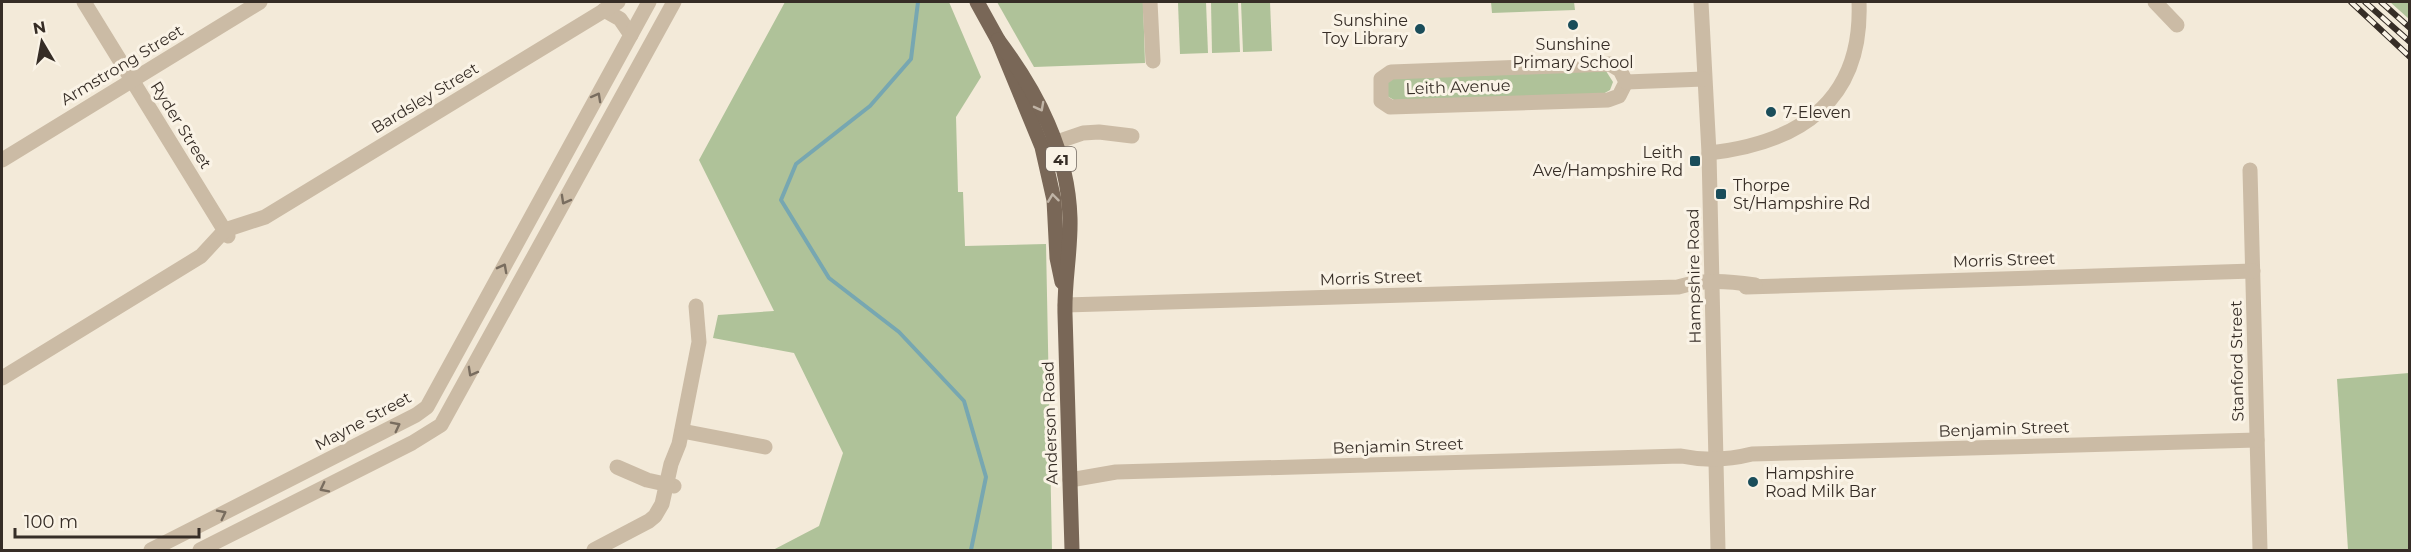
<svg xmlns="http://www.w3.org/2000/svg" width="2411" height="552" font-family="Montserrat,sans-serif">
	<style>
		.green { fill: #afc299 }
		.lines { fill: none; stroke-linecap: round; stroke-linejoin: round }
		.stream { stroke: #77a7b1; stroke-width: 4 }
		.minor { stroke: #cbbba5; stroke-width: 15 }
		.major { stroke: #796757; stroke-width: 15 }
		.rail-casing { stroke: #362d26; stroke-width: 6 }
		.rail { stroke: #faf3e6; stroke-width: 4; stroke-dasharray: 11; stroke-linecap: butt }
		.oneway { stroke: #796d5f }
		.oneway2 { stroke: #c0b4a6 }
		.poi-dot { fill: #1a4d5a; stroke: #faf3e6; stroke-width: 2 }
		.labels { text-anchor: middle; dominant-baseline: central; stroke-width: 6; stroke-linejoin: round; paint-order: stroke }
		.shield { fill: #faf3e6; stroke: #716860; stroke-width: 1.5 }
		.shield-label { font-size: 15px; font-weight: bold; fill: #362d26 }
		.poi-label { font-size: 16px; fill: #362d26; stroke: #faf3e6; text-anchor: start }
		.street-label { font-size: 16px; fill: #362d26; stroke: #faf3e6 }
	</style>
	<rect width="100%" height="100%" fill="#f3ead9"/>
	<g class="green">
		<polygon points="785,2 949,2 981,77 956,117 958,192 963,192 965,246 1046,244 1052,550 773,550 819,526 843,453 794,353 713,338 718,315 774,311 699,160"/>
		<polygon points="997,2 1143,2 1145,63 1034,67"/>
		<polygon points="1206,2 1208,53 1180,54 1178,3"/>
		<polygon points="1211,2 1238,2 1240,52 1212,53"/>
		<polygon points="1241,2 1270,2 1272,51 1243,52"/>
		<polygon points="1491,2 1574,2 1575,10 1492,13"/>
		<polygon points="2390,2 2409,2 2409,19"/>
		<polygon points="1606,71 1613,82 1610,90 1603,94 1394,100 1387,96 1384,84 1389,78"/>
		<polygon points="2409,373 2409,550 2348,550 2337,379"/>
	</g>
	<g class="lines">
		<polyline class="stream" points="918,2 911,59 870,106 796,164 781,200 829,278 899,332 964,401 986,477 971,550"/>
		<g class="minor">
			<polyline points="84,2 228,236"/>
			<polyline points="1150,2 1153,61"/>
			<polyline points="1701,2 1709,153 1718,550"/>
			<polyline points="2155,2 2177,25"/>
			<polyline points="604,10 620,19 631,35"/>
			<polygon points="1610,64 1620,70 1626,82 1619,96 1608,100 1390,107 1381,101 1381,79 1391,72"/>
			<polyline points="1626,82 1704,79"/>
			<polyline points="1045,146 1083,133 1099,132 1132,136"/>
			<path d="M1709 153C1800 143 1863 101 1859 2"/>
			<polyline points="2,160 260,2"/>
			<polyline points="2250,170 2260,550"/>
			<polyline points="1746,287 2253,271"/>
			<path d="M1065 305 1678 287C1704 279 1728 281 1755 285"/>
			<polyline points="2,378 201,256 225,230 265,217 618,2"/>
			<polyline points="682,431 765,447"/>
			<polyline points="617,467 647,480 674,486"/>
			<path d="M1070 480 1116 472 1681 456C1705 461 1728 460 1752 454L2257 440"/>
			<polyline points="151,550 416,415 427,407 649,2"/>
			<polyline points="200,550 412,443 441,425 674,2"/>
			<polyline points="594,550 649,521 655,516 662,504 671,464 679,444 699,342 696,306"/>
		</g>
		<g class="major">
			<polyline points="977,2 998,40 1042,147 1054,200 1057,258 1062,282"/>
			<path d="M998 40C1037 92 1068 151 1070 218 1071 250 1064 282 1065 314 1067 393 1069 472 1072 550"/>
		</g>
		<g class="rail-casing">
			<g id="rail">
				<polyline points="2351,2 2410,57"/>
				<polyline points="2365,2 2410,42"/>
				<polyline points="2381,2 2410,28"/>
			</g>
		</g>
		<use href="#rail" class="rail"/>
	</g>
	<defs><path id="oneway-chevron" d="M-2-3.5L2.5 0L-2 3.5" fill="none" stroke-width="1.6" stroke-linecap="round" stroke-linejoin="round" transform="scale(1.5)"/></defs>
	<g class="oneway">
		<use href="#oneway-chevron" transform="translate(597 97) rotate(-61)"/>
		<use href="#oneway-chevron" transform="translate(565 200) rotate(119)"/>
		<use href="#oneway-chevron" transform="translate(503 268) rotate(-62)"/>
		<use href="#oneway-chevron" transform="translate(472 372) rotate(119)"/>
		<use href="#oneway-chevron" transform="translate(396 426) rotate(-27)"/>
		<use href="#oneway-chevron" transform="translate(324 488) rotate(153)"/>
		<use href="#oneway-chevron" transform="translate(222 514) rotate(-27)"/>
	</g>
	<g class="oneway2">
		<use href="#oneway-chevron" transform="translate(1040 107) rotate(62)"/>
		<use href="#oneway-chevron" transform="translate(1053 198) rotate(-97)"/>
	</g>
	<g class="poi-dot">
		<circle cx="1573" cy="25" r="6"/>
		<circle cx="1420" cy="29" r="6"/>
		<circle cx="1771" cy="112" r="6"/>
		<rect x="1689" y="155" width="12" height="12" rx="3"/>
		<rect x="1715" y="188" width="12" height="12" rx="3"/>
		<circle cx="1753" cy="482" r="6"/>
	</g>
	<g class="labels">
		<rect class="shield" x="1046" y="147" width="30" height="24" rx="4.5"/>
		<g class="shield-label">
			<text x="1061" y="159">41</text>
		</g>
		<g class="poi-label">
			<text x="1408" y="20" text-anchor="end">Sunshine<tspan x="1408" dy="18">Toy Library</tspan></text>
			<text x="1573" y="44" text-anchor="middle">Sunshine<tspan x="1573" dy="18">Primary School</tspan></text>
			<text x="1783" y="112">7-Eleven</text>
			<text x="1683" y="152" text-anchor="end">Leith<tspan x="1683" dy="18">Ave/Hampshire Rd</tspan></text>
			<text x="1733" y="185">Thorpe<tspan x="1733" dy="18">St/Hampshire Rd</tspan></text>
			<text x="1765" y="473">Hampshire<tspan x="1765" dy="18">Road Milk Bar</tspan></text>
		</g>
		<g class="street-label">
			<text transform="translate(122 65) rotate(-31)">Armstrong Street</text>
			<text transform="translate(1458 87) rotate(-2)">Leith Avenue</text>
			<text transform="translate(425 98) rotate(-31)">Bardsley Street</text>
			<text transform="translate(181 125) rotate(58)">Ryder Street</text>
			<text transform="translate(2004 260) rotate(-2)">Morris Street</text>
			<text transform="translate(1694 276) rotate(-91)">Hampshire Road</text>
			<text transform="translate(1371 278) rotate(-2)">Morris Street</text>
			<text transform="translate(2237 361) rotate(-91)">Stanford Street</text>
			<text transform="translate(363 421) rotate(-28)">Mayne Street</text>
			<text transform="translate(1050 423) rotate(-92)">Anderson Road</text>
			<text transform="translate(2004 429) rotate(-2)">Benjamin Street</text>
			<text transform="translate(1398 446) rotate(-2)">Benjamin Street</text>
		</g>
	</g>
	<rect width="2411" height="552" fill="none" stroke="#362d26" stroke-width="6"/>
	<g transform="translate(42 42) rotate(350)" stroke="#faf3e6" stroke-width="4.5" paint-order="stroke">
	<path d="M0-4.5L10 22L0 15L-10 22Z" fill="#362d26"/>
	<text y="-9" font-size="16" font-weight="bold" text-anchor="middle" fill="#362d26">N</text>
	</g>
	<path d="M15 528v9h184v-9" fill="none" stroke="#362d26" stroke-width="3"/>
	<text x="24" y="528" font-size="18" fill="#362d26" stroke="#faf3e6" stroke-width="4.5" paint-order="stroke">100 m</text>
</svg>
